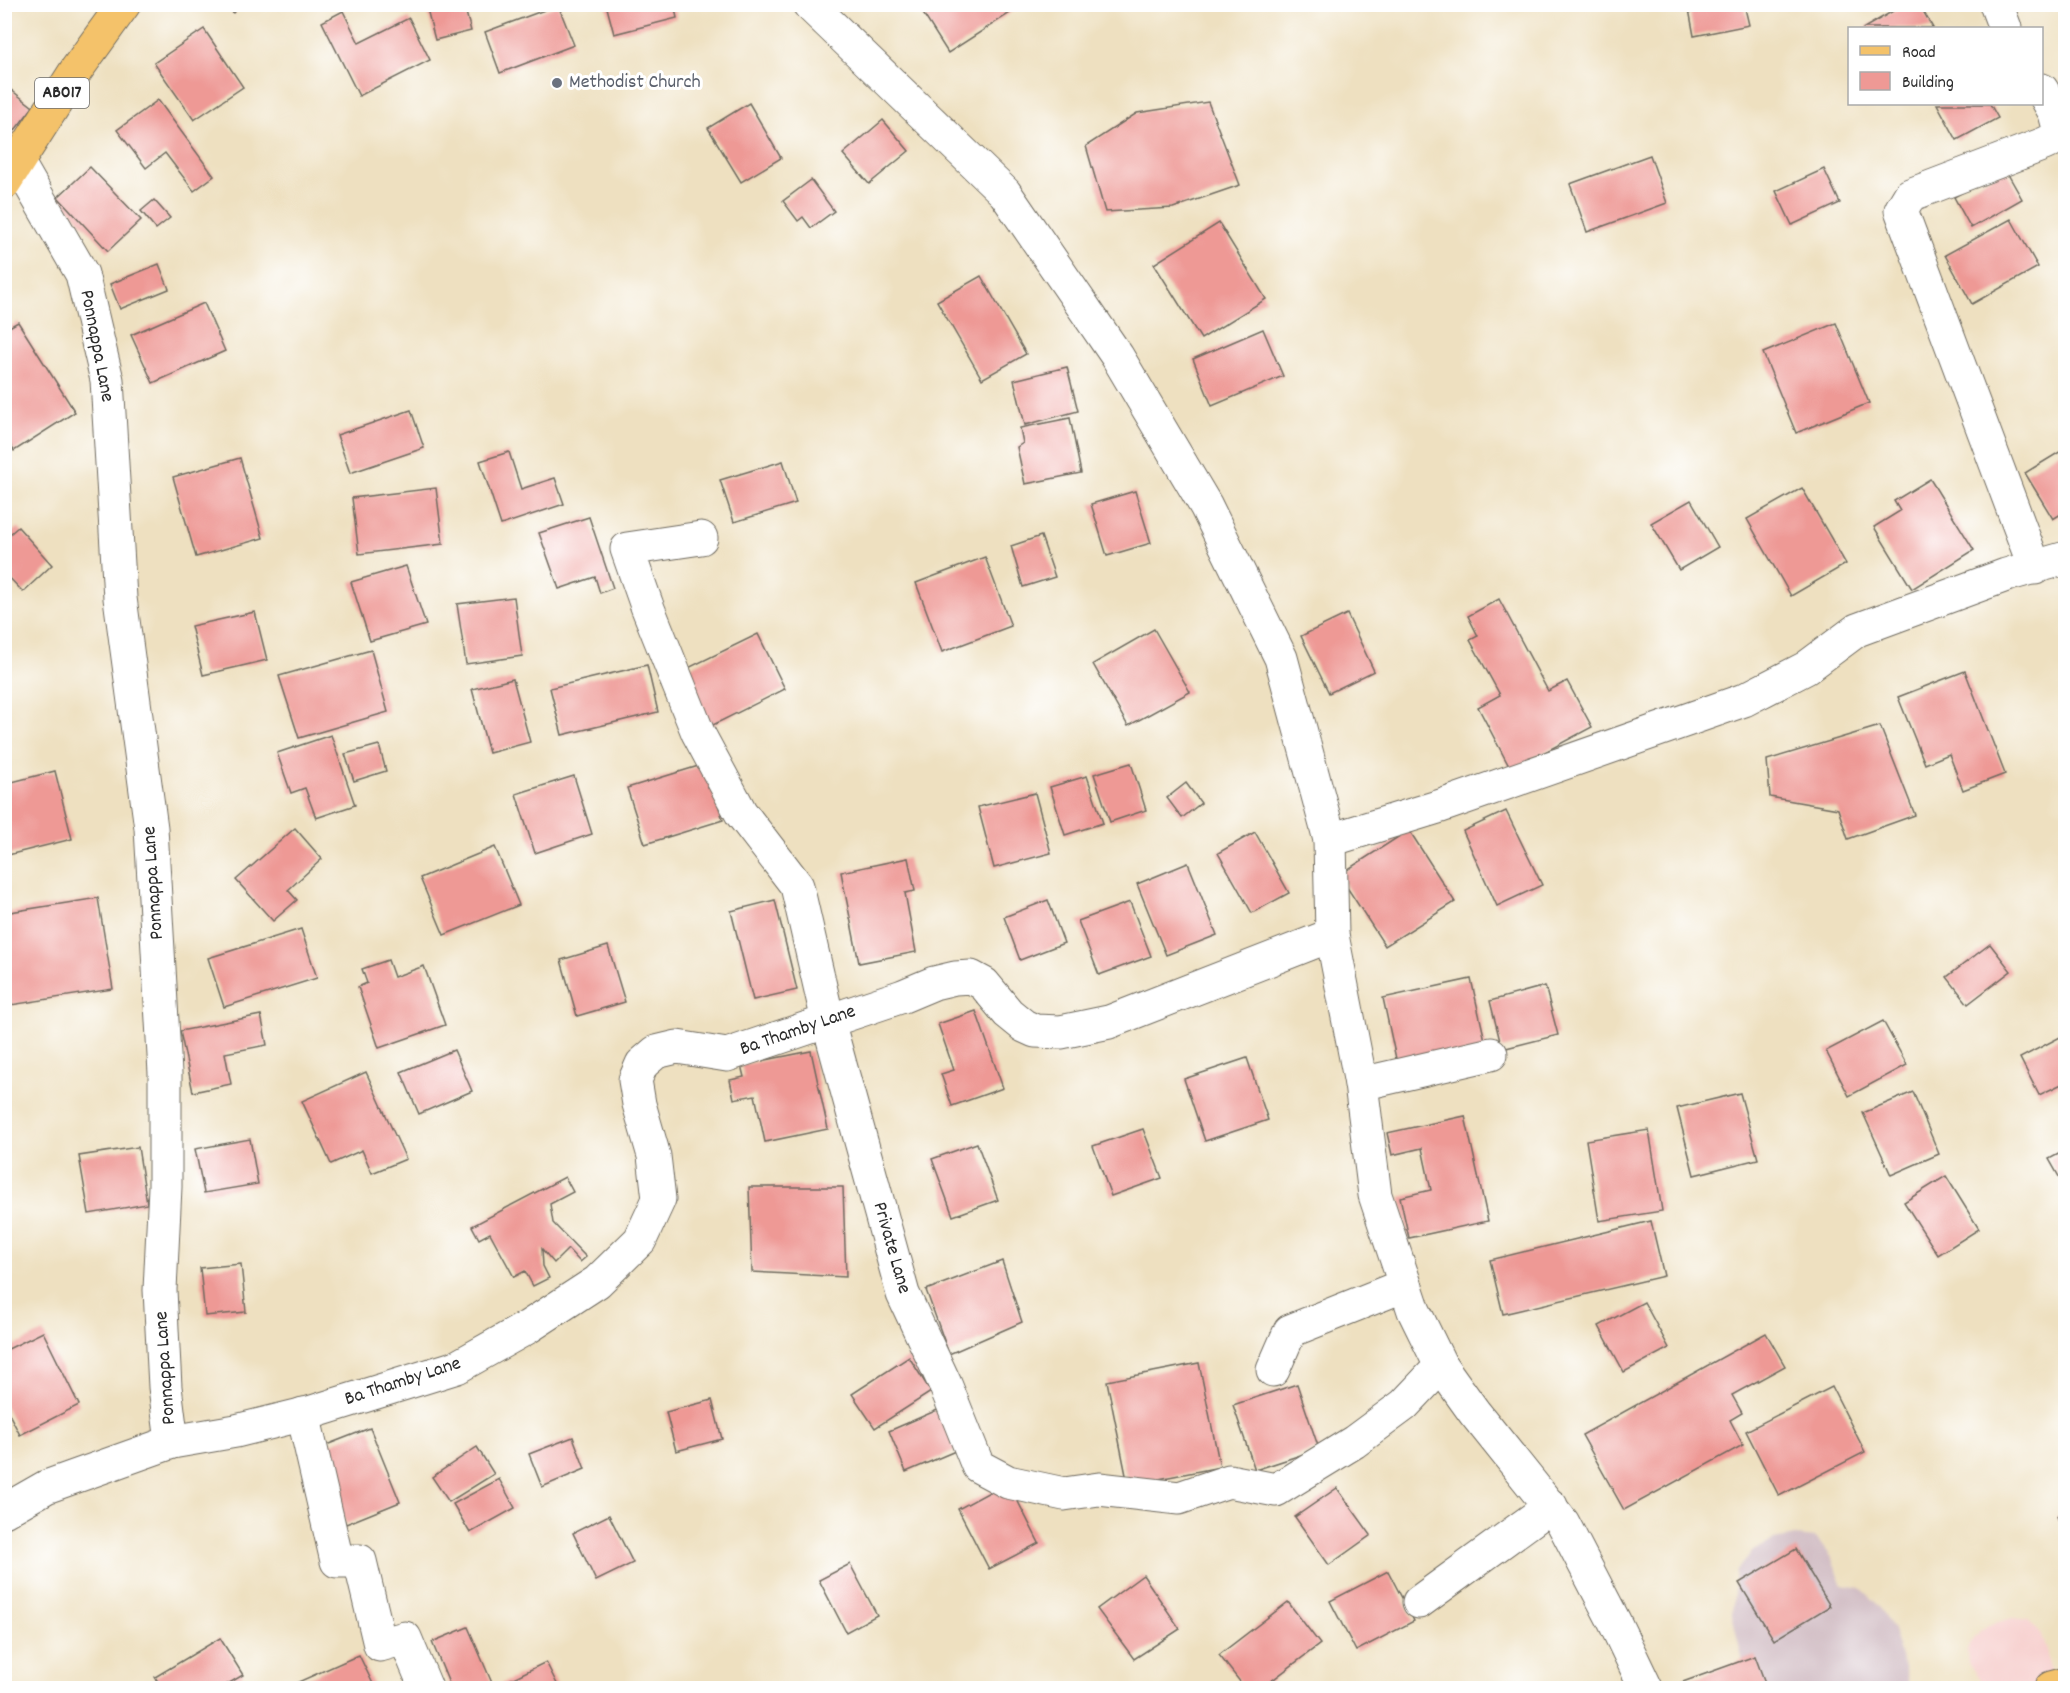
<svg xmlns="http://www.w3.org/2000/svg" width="2070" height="1693" font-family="Dekko,sans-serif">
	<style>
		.built { fill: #f7d0cf }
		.industrial { fill: #d2bec5 }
		.building { fill: #ee9995 }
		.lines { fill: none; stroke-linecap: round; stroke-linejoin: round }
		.minor-casing { stroke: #6f6a5f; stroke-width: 35 }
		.major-casing { stroke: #6f6a5f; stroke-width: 35 }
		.minor { stroke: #fff; stroke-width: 33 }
		.major { stroke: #f4c26a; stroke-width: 33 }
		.worship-dot { fill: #6b7280; stroke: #fff; stroke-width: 2 }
		.labels { text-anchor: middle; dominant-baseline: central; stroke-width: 6; stroke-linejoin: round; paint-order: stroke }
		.shield { fill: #fff; stroke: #6b6b6b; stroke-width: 1.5 }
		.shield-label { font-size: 18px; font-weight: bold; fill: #2b2b2b }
		.worship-label { font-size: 20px; fill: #5b616d; stroke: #fff; text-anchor: start }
		.street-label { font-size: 20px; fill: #2b2b2b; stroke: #fff }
	</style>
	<rect width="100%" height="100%" fill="#fff"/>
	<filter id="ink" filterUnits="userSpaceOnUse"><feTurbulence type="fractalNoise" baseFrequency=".0167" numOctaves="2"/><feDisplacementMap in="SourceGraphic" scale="12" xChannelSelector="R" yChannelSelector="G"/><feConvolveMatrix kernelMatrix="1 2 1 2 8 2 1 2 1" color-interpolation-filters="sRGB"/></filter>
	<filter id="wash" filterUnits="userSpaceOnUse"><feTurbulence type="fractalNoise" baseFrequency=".008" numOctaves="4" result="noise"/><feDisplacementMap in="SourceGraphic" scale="24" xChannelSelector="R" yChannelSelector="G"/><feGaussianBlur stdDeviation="1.35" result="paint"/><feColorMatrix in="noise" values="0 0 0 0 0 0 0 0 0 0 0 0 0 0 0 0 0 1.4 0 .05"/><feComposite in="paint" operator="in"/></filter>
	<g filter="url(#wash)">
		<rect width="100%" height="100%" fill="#eee0c0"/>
		<polygon class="built" points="2013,1618 2028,1620 2042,1635 2048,1653 2052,1688 1985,1688 1968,1662 1967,1651 1969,1644 1980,1631 1988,1625"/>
		<polygon class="industrial" points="1795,1536 1816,1538 1832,1559 1843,1585 1861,1588 1877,1603 1893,1630 1910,1688 1749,1688 1732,1615 1736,1571 1753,1551 1775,1540"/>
		<g id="blocks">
			<g class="building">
				<polygon points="225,4 242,4 233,13"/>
				<polygon points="606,4 674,4 677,18 614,34"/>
				<polygon points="917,4 1024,4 948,53"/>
				<polygon points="1688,4 1744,4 1749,25 1694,36"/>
				<polygon points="1905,4 1919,4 1933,28 1864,28"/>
				<polygon points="426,5 464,5 471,31 435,40"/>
				<polygon points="558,5 574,45 500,73 485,32"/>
				<polygon points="343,11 359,43 409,18 430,60 359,96 322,22"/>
				<polygon points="204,29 243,87 194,120 154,63"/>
				<polygon points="6,86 33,107 4,144 4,87"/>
				<polygon points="158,100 214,176 194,191 165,153 146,168 117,130"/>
				<polygon points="1208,102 1240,185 1173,208 1105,212 1086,146 1137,113"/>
				<polygon points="749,103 781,158 741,182 708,128"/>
				<polygon points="1937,104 1990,104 1998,118 1957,140"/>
				<polygon points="883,120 909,151 869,184 843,154"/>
				<polygon points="1650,155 1667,203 1587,232 1570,184"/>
				<polygon points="90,167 141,220 108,251 58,197"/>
				<polygon points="1824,169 1840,203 1792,225 1776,191"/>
				<polygon points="2005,169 2022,199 1971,228 1954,197"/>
				<polygon points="811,180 834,211 811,228 803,217 798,221 783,201"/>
				<polygon points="154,200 170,218 156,229 141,211"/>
				<polygon points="2011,219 2038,267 1972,304 1945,255"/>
				<polygon points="1219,223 1266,299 1201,339 1154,264"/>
				<polygon points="159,264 169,289 120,309 110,284"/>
				<polygon points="981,276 1026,354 982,379 937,301"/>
				<polygon points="204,303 225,351 153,383 131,335"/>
				<polygon points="18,322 75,412 14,451 4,435 4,330"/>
				<polygon points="1836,323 1869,403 1796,433 1763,353"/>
				<polygon points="1263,329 1283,376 1212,406 1193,359"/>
				<polygon points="1067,367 1078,411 1025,425 1014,380"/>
				<polygon points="411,410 424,448 350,473 337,435"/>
				<polygon points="1070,418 1081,473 1025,484 1017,447 1023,443 1020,428"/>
				<polygon points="2066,448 2066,492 2064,493 2066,511 2053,519 2025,473"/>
				<polygon points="509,452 521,489 555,478 564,504 501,525 480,461"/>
				<polygon points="240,458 263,538 196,557 173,477"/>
				<polygon points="783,461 796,503 734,522 720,480"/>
				<polygon points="1930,479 1974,550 1912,589 1874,527 1900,511 1894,501"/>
				<polygon points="436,488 443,544 359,554 352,498"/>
				<polygon points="1802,488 1846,564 1791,596 1747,519"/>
				<polygon points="1135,491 1151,543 1107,556 1091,504"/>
				<polygon points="1691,500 1718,547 1679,570 1651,523"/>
				<polygon points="589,517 613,588 600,593 595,577 559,589 539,533"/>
				<polygon points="18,527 52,565 23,592 4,572 4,539"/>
				<polygon points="1041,536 1055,577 1023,587 1011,546"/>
				<polygon points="985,557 1011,626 942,652 916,583"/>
				<polygon points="406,566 426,625 370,641 351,582"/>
				<polygon points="514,597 522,656 466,664 457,604"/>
				<polygon points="1499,599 1548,691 1567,681 1592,727 1511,770 1478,707 1500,695 1470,640 1478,636 1468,616"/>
				<polygon points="255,612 267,660 203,675 191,626"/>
				<polygon points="1347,614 1374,671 1329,693 1301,636"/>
				<polygon points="1154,629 1190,692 1128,726 1093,664"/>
				<polygon points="758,634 785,689 709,727 682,671"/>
				<polygon points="371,650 388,712 299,738 279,676"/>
				<polygon points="647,665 658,712 562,735 550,688"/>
				<polygon points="1965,671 2005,774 1963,790 1949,754 1925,764 1898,697"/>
				<polygon points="513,679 530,742 489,753 472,689"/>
				<polygon points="1880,726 1915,815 1848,839 1838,809 1770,797 1767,760"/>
				<polygon points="331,735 355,805 316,818 305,788 291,793 277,753"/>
				<polygon points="379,745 386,771 354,781 345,754"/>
				<polygon points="1131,763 1146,810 1110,822 1094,774"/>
				<polygon points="705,764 723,820 645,844 627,788"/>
				<polygon points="55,771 72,839 4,856 4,784"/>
				<polygon points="574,776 592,834 535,853 516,794"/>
				<polygon points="1087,776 1103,823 1065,835 1050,787"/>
				<polygon points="1186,783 1201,803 1182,818 1167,798"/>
				<polygon points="1035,793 1051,853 994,868 978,807"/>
				<polygon points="1506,811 1542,885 1497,906 1463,831"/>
				<polygon points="295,828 322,859 288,890 297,900 273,921 236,880"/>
				<polygon points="1409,830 1455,902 1385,946 1339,875"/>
				<polygon points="1255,832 1289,893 1252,913 1218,853"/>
				<polygon points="495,847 519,905 444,935 420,878"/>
				<polygon points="908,858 915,891 905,893 916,952 859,963 841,872"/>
				<polygon points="1188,863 1217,935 1166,955 1137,884"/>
				<polygon points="98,898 113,989 11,1005 4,965 4,913"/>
				<polygon points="775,900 797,990 753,1000 731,911"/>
				<polygon points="1048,900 1064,943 1020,960 1004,917"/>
				<polygon points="1130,902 1151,956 1099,975 1078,921"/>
				<polygon points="301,929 317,978 224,1007 208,958"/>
				<polygon points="1990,944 2011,971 1968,1004 1947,977"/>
				<polygon points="608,946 625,1002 577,1016 561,960"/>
				<polygon points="388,960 394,977 424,966 445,1025 379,1048 358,987 367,983 362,969"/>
				<polygon points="1471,979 1487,1049 1398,1068 1383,998"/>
				<polygon points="1545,986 1558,1035 1502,1049 1490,1001"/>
				<polygon points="976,1011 1003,1088 952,1106 941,1074 954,1070 938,1024"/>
				<polygon points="261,1015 267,1045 225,1053 231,1084 193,1092 180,1031"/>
				<polygon points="1883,1021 1907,1065 1849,1096 1826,1051"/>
				<polygon points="2066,1034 2066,1082 2039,1095 2020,1058"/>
				<polygon points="454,1050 472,1091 419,1114 401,1072"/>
				<polygon points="811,1051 828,1129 765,1142 755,1095 734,1099 730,1080 744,1077 741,1065"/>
				<polygon points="1247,1058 1268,1120 1205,1141 1184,1079"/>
				<polygon points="366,1072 406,1159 372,1173 362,1150 331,1164 302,1101"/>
				<polygon points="1913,1092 1939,1154 1891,1175 1863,1113"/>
				<polygon points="1740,1093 1758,1159 1694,1175 1677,1108"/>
				<polygon points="1465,1116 1488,1221 1409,1238 1400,1197 1431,1190 1422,1148 1392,1155 1387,1133"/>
				<polygon points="1143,1129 1162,1178 1111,1196 1093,1146"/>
				<polygon points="1649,1130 1662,1211 1599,1221 1586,1140"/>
				<polygon points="250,1139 258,1184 204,1193 195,1149"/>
				<polygon points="977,1143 998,1200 953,1216 932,1159"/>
				<polygon points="138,1147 147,1204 89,1214 79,1156"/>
				<polygon points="2066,1150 2066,1189 2049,1159"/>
				<polygon points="1946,1176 1979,1229 1938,1255 1904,1202"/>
				<polygon points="565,1177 573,1192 550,1204 553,1223 586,1257 580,1262 568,1249 554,1263 542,1249 543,1266 549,1278 533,1286 525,1271 514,1277 490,1233 479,1239 472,1226"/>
				<polygon points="749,1187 843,1187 846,1277 752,1272"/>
				<polygon points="1651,1221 1664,1276 1503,1314 1490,1260"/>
				<polygon points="1002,1261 1022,1322 949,1354 926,1290"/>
				<polygon points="241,1264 246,1312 205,1316 200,1268"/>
				<polygon points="1644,1302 1669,1348 1624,1372 1599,1326"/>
				<polygon points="43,1332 79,1405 20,1435 4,1404 4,1351"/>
				<polygon points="1766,1333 1785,1366 1732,1395 1742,1413 1730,1420 1743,1445 1624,1510 1582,1435"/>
				<polygon points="909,1357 931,1392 875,1428 852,1394"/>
				<polygon points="1199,1363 1220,1467 1128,1485 1107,1381"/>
				<polygon points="1297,1384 1319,1449 1255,1470 1233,1405"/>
				<polygon points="1832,1387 1865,1452 1779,1496 1746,1431"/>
				<polygon points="712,1400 722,1439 676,1451 666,1412"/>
				<polygon points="942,1408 960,1449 906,1472 889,1431"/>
				<polygon points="370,1428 400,1502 346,1524 316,1449"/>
				<polygon points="573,1437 585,1469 542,1487 529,1454"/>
				<polygon points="477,1447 494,1474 449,1502 432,1477"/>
				<polygon points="499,1479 515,1508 470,1533 453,1504"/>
				<polygon points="1008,1482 1039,1543 989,1569 958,1509"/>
				<polygon points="1337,1488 1371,1535 1329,1565 1295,1517"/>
				<polygon points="2065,1512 2065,1536 2057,1516"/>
				<polygon points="609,1515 633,1563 596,1581 573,1533"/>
				<polygon points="1796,1549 1830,1606 1774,1640 1739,1583"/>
				<polygon points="850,1564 877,1615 846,1632 819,1580"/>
				<polygon points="1388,1571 1414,1621 1356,1651 1330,1601"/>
				<polygon points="1143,1575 1180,1629 1134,1659 1097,1609"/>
				<polygon points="1288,1602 1320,1644 1262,1688 1245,1688 1219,1655"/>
				<polygon points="468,1627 492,1683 479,1688 451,1688 432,1642"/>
				<polygon points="220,1638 243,1675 221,1688 162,1688 155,1677"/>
				<polygon points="359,1655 375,1688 299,1688 296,1683"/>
				<polygon points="1755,1656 1767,1688 1682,1688 1680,1683"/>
				<polygon points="546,1662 559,1688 493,1688"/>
			</g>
		</g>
	</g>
	<g filter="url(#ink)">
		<use href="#blocks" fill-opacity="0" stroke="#6f6a5f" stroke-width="1.5"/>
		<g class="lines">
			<g class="minor-casing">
				<g id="minor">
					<polyline points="809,4 1005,193 1117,356 1206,506 1281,658 1330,840 1332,935 1361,1084 1375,1195 1414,1311 1441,1366 1474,1412 1563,1523 1614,1621 1646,1688"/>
					<polyline points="1996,4 2005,28"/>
					<polyline points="701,538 627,549 647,606 698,733 741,813 797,886 828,1021 903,1294 945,1384 978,1466 1008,1482 1064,1494 1099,1489 1179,1498 1229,1481 1276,1490 1354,1442 1404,1405 1441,1366"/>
					<polyline points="2035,568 1901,210 1910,195 2044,144 2061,136 2055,113 2042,90"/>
					<polyline points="1330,840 1441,806 1744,700 1806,668 1857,630 2006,575 2066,558"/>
					<polyline points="1361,1084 1491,1054"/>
					<polyline points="1273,1370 1290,1331 1405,1285"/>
					<polyline points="303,1414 337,1561 360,1561 380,1645 405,1638 426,1688"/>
					<polyline points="172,1442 236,1431 309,1413 457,1367 528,1327 597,1282 640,1240 659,1199 654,1156 639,1104 635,1080 642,1064 656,1052 677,1047 727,1055 903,996 934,983 955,978 971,977 984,984 1008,1013 1024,1026 1035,1031 1061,1032 1109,1022 1332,935"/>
					<polyline points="4,1511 46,1487 172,1442 165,1387 160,1290 165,1187 165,1073 151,828 120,598 107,380 82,274 18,163"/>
					<polyline points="1419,1602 1551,1506"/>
				</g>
			</g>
			<g class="major-casing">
				<g id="major">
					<polyline points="4,183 77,69 124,4"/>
					<polyline points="2051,1688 2066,1684"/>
				</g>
			</g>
			<use href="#minor" class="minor"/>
			<use href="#major" class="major"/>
		</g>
	</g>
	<circle class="worship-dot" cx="557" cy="83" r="6"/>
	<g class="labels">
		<rect class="shield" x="35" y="78" width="54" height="30" rx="4.5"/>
		<g class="shield-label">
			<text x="62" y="93">AB017</text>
		</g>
		<g class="worship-label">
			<text x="569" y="83">Methodist Church</text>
		</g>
		<g class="street-label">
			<text transform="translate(96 346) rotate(79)">Ponnappa Lane</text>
			<text transform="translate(154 883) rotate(-94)">Ponnappa Lane</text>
			<text transform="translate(798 1031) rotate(-19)">Ba Thamby Lane</text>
			<text transform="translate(891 1248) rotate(74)">Private Lane</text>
			<text transform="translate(166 1368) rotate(-94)">Ponnappa Lane</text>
			<text transform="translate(403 1382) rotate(-18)">Ba Thamby Lane</text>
		</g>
	</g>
	<rect width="2070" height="1693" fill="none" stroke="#fff" stroke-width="24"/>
	<rect x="1848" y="27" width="195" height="78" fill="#ffffff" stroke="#aaaaaa" stroke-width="1.5"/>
	<rect x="1860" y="46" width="30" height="9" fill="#f4c26a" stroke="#aaaaaa" stroke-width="1.5"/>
	<text x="1902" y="57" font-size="18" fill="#2b2b2b">Road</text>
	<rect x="1860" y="72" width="30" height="18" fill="#ee9995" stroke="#aaaaaa" stroke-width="1.5"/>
	<text x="1902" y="87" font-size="18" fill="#2b2b2b">Building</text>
</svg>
